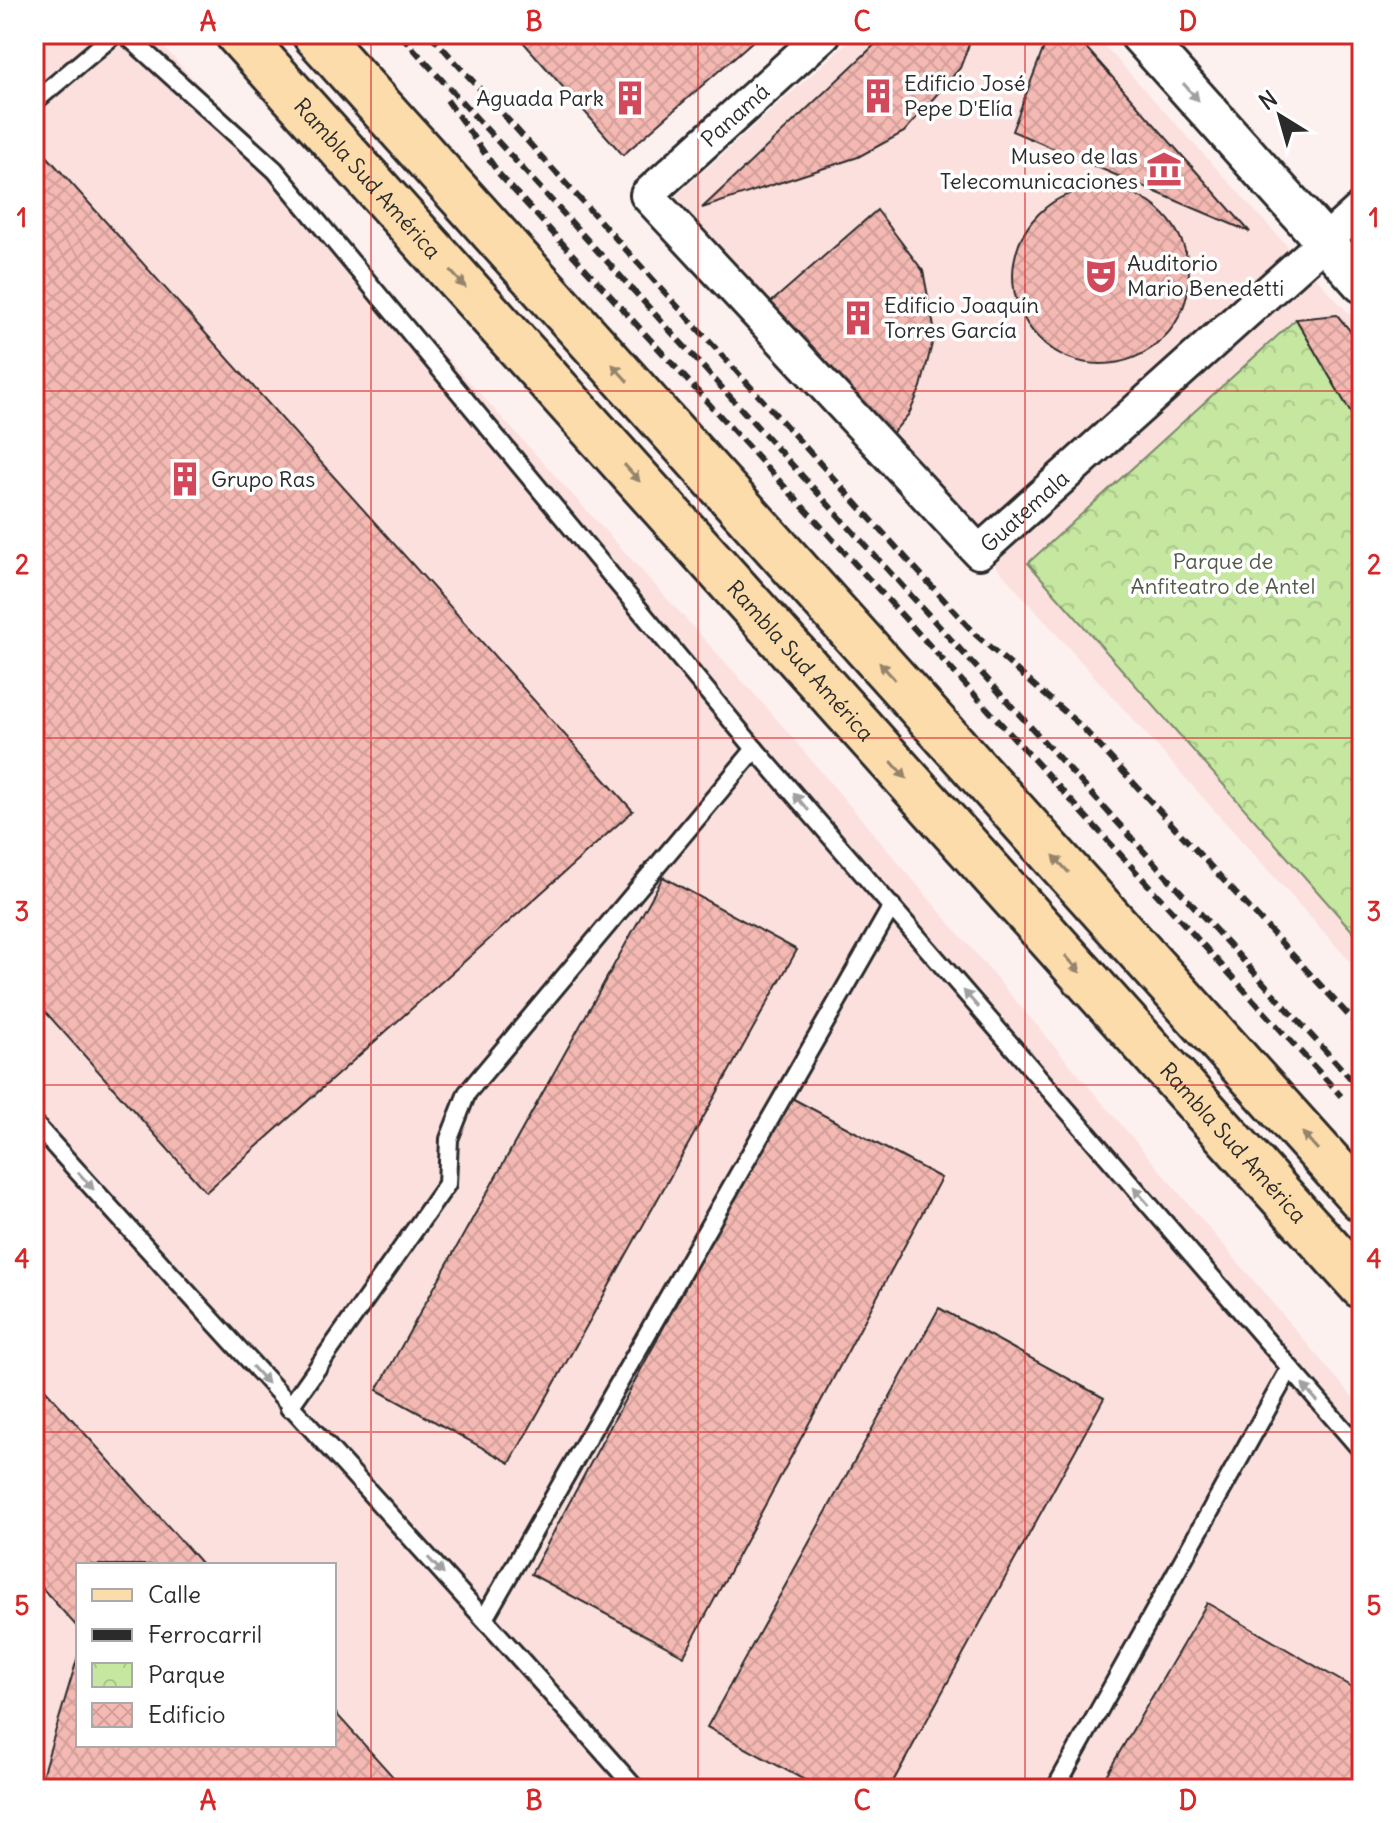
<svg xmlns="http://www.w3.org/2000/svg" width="1396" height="1823" font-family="Delius,sans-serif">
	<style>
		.built { fill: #fbe0de; fill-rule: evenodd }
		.park { fill: url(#park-crowns); stroke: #788966; stroke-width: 2 }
		.building { fill: url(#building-cross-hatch); stroke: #2b2b2b; stroke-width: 2 }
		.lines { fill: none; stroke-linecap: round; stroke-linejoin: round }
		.service-casing { stroke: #2b2b2b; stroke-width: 22 }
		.minor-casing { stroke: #2b2b2b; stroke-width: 38 }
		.tertiary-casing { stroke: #2b2b2b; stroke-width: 44 }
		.primary-casing { stroke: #2b2b2b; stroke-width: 50 }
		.service { stroke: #fff; stroke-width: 16 }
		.minor { stroke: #fff; stroke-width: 32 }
		.tertiary { stroke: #fff; stroke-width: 38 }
		.primary { stroke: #fddcac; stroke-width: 44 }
		.rail { stroke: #2b2b2b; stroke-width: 6; stroke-dasharray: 12 6; stroke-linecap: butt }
		.oneway { fill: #a0a0a0 }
		.oneway2 { fill: #94846c }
		.grid { fill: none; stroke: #d62828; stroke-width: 2; stroke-opacity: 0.55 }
		.labels { text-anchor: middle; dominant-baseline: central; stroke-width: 7; stroke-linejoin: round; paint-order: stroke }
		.poi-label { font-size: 22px; fill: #2b2b2b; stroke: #fff; text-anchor: start }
		.street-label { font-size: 22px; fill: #2b2b2b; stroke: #fff }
		.park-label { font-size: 22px; fill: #525a48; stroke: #fff }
		.neatline { fill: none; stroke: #d62828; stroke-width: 3 }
		.grid-label { font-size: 26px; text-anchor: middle; font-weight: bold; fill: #d62828 }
	</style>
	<defs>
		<pattern id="park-crowns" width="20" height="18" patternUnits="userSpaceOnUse" patternTransform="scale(2)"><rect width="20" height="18" fill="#c5e7a0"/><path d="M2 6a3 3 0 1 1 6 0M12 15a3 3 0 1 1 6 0" fill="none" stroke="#a9c68a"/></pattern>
		<pattern id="building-cross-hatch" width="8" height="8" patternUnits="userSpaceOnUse" patternTransform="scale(2)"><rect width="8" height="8" fill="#f5b9b3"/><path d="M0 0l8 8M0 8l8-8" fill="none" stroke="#d29f9a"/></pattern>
	</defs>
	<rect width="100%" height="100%" fill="#fdf1f0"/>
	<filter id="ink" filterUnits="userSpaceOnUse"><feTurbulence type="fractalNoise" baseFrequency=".0125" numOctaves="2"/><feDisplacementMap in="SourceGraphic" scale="16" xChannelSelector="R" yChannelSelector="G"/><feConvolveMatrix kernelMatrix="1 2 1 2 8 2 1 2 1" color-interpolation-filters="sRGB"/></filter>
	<g filter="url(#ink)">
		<g class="built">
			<path d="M34 34H152L767 708 1362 1408V1789H34ZM78 1565H334V1745H78Z"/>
			<polygon points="857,34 1094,34 1362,328 1362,975 669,202"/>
		</g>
		<polygon class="park" points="1296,319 1362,432 1362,942 1028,563"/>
		<g class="building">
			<polygon points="516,34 748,34 754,40 623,155"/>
			<polygon points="886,34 973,34 960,68 904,132 858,157 702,208"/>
			<polygon points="1049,34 1074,34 1250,232 1012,131"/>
			<polygon points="37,145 633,811 206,1192 34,999 34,148"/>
			<circle cx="1101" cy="276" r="88"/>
			<polygon points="877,210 923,271 935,332 921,387 909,414 890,436 769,304"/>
			<polygon points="1337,315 1362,345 1362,432 1296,319"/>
			<polygon points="663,877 797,950 510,1463 377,1390"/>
			<polygon points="788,1096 941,1178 684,1656 531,1574"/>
			<polygon points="939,1308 1104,1398 889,1789 821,1789 707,1727"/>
			<polygon points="34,1377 203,1565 78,1565 78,1628 34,1579"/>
			<polygon points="1207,1603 1362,1693 1362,1789 1098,1789"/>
			<polygon points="78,1656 78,1745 334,1745 334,1711 404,1789 38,1789"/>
		</g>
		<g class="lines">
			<g class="service-casing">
				<g id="service">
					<polyline points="125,34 275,170 755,749 1362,1451"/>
					<polyline points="34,102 115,34"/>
					<path d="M34 1123C234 1346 438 1564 636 1789"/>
					<polyline points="289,1408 447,1184 449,1139 467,1093 755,749"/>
					<polyline points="485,1617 892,906"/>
					<polyline points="1055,1789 1289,1370"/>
				</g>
			</g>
			<g class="minor-casing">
				<g id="minor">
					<path id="s1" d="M824 34 647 195 979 552 1362 208"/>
				</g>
			</g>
			<g class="tertiary-casing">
				<polyline id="tertiary" points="1139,34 1362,283"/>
			</g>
			<g class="primary-casing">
				<g id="primary">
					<path id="s2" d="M238 34 1362 1286"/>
					<polyline points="315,34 1362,1199"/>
				</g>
			</g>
			<use href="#service" class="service"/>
			<use href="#minor" class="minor"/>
			<use href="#tertiary" class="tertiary"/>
			<use href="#primary" class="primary"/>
			<g class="rail">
				<polyline points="400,34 1362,1091"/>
				<polyline points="430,34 976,635 1081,726 1362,1030"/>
				<polyline points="447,100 500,175 1341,1096"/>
			</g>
		</g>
		<defs><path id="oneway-solid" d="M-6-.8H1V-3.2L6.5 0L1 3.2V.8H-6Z" transform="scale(2)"/></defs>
		<g class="oneway">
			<use href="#oneway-solid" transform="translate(1191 92) rotate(48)"/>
			<use href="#oneway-solid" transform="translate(801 802) rotate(-131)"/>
			<use href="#oneway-solid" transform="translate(971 999) rotate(-131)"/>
			<use href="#oneway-solid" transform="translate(86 1181) rotate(48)"/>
			<use href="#oneway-solid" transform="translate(1141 1196) rotate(-131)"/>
			<use href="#oneway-solid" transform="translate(260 1375) rotate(48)"/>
			<use href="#oneway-solid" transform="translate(1310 1393) rotate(-132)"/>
			<use href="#oneway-solid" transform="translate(436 1566) rotate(47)"/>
		</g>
		<g class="oneway2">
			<use href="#oneway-solid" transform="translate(458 279) rotate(48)"/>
			<use href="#oneway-solid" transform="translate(620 373) rotate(-132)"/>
			<use href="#oneway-solid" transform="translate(632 473) rotate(48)"/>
			<use href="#oneway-solid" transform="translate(887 671) rotate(-132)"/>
			<use href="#oneway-solid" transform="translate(899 770) rotate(48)"/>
			<use href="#oneway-solid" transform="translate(1061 864) rotate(-132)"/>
			<use href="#oneway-solid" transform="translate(1073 964) rotate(48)"/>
			<use href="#oneway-solid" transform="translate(1310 1141) rotate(-132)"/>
		</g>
	</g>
	<path class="grid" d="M371 34V1789M698 34V1789M1025 34V1789M34 391H1362M34 738H1362M34 1085H1362M34 1432H1362"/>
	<defs>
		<g id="building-bare" transform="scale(2.76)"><path d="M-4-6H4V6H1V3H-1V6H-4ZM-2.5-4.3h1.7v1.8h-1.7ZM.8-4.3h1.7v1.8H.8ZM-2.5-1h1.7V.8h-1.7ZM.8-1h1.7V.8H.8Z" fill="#d1495b" stroke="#fff" stroke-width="2.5" paint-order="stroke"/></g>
		<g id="museum-bare" transform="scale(2.76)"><path d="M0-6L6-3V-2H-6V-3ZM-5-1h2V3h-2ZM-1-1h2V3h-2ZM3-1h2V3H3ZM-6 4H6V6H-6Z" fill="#d1495b" stroke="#fff" stroke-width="2.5" paint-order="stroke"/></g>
		<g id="theatre-bare" transform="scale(2.76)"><path d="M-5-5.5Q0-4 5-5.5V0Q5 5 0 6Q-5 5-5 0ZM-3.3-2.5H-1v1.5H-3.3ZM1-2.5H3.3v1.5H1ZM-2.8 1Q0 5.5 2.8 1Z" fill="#d1495b" stroke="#fff" stroke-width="2.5" paint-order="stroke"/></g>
	</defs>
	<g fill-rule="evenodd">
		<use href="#building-bare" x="878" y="96"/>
		<use href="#building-bare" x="630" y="98"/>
		<use href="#museum-bare" x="1164" y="169"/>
		<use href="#theatre-bare" x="1101" y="276"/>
		<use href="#building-bare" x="858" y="318"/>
		<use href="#building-bare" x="185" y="479"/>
	</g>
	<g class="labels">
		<g class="poi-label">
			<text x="904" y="83">Edificio José<tspan x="904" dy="25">Pepe D'Elía</tspan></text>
			<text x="604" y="98" text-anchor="end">Aguada Park</text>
			<text x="1138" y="156" text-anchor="end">Museo de las<tspan x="1138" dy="25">Telecomunicaciones</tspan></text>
			<text x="1127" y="263">Auditorio<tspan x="1127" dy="25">Mario Benedetti</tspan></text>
			<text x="884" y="305">Edificio Joaquín<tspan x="884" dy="25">Torres García</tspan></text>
			<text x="211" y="479">Grupo Ras</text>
		</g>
		<g class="street-label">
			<text transform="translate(735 115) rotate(-42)">Panamá</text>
			<text stroke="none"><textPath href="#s2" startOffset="194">Rambla Sud América</textPath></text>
			<text stroke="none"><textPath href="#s1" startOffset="788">Guatemala</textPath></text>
			<text stroke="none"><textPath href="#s2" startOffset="842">Rambla Sud América</textPath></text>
			<text stroke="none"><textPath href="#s2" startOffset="1490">Rambla Sud América</textPath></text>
		</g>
		<g class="park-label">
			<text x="1223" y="561">Parque de<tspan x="1223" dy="25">Anfiteatro de Antel</tspan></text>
		</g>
	</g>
	<rect width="1396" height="1823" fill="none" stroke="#fff" stroke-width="88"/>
	<rect x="76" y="1563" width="260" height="184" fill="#ffffff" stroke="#aaaaaa" stroke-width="2"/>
	<rect x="92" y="1589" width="40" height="12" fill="#fddcac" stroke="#aaaaaa" stroke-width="2"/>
	<text x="148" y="1603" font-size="24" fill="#2b2b2b">Calle</text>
	<rect x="92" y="1629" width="40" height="12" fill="#2b2b2b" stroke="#aaaaaa" stroke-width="2"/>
	<text x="148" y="1643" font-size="24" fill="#2b2b2b">Ferrocarril</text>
	<rect x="92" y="1663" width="40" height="24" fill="url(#park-crowns)" stroke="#aaaaaa" stroke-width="2"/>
	<text x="148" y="1683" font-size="24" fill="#2b2b2b">Parque</text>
	<rect x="92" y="1703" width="40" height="24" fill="url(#building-cross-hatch)" stroke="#aaaaaa" stroke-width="2"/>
	<text x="148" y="1723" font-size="24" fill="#2b2b2b">Edificio</text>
	<g transform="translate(1280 116) rotate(323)" stroke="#ffffff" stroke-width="6" paint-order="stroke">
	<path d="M0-6L14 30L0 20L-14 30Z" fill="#2b2b2b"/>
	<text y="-12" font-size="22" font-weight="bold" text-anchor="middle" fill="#2b2b2b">N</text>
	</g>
	<rect x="44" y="44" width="1308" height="1735" class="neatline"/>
	<g class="grid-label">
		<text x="208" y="31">A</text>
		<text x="534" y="31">B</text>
		<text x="862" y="31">C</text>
		<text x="1188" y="31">D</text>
		<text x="22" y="227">1</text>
		<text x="1374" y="227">1</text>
		<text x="22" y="574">2</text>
		<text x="1374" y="574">2</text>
		<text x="22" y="921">3</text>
		<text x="1374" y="921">3</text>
		<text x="22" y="1268">4</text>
		<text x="1374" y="1268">4</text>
		<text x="22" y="1615">5</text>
		<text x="1374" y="1615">5</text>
		<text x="208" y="1810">A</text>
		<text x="534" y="1810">B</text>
		<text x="862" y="1810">C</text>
		<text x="1188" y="1810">D</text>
	</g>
</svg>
